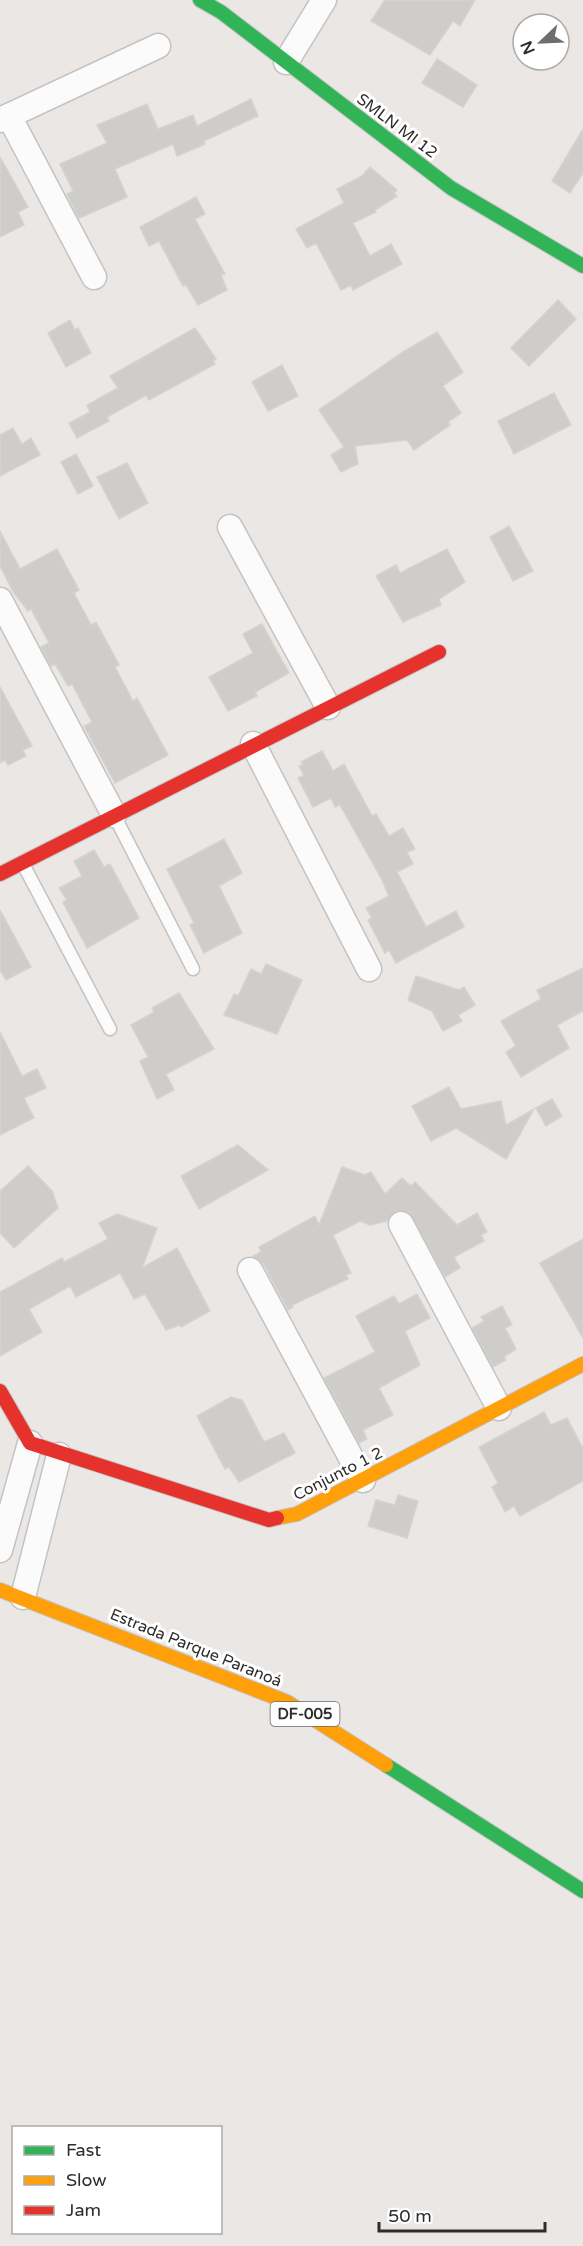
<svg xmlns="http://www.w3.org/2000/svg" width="583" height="2246" font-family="'Varela Round',sans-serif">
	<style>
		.building { fill: #cfcdca; stroke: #d5d3d0; stroke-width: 1.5 }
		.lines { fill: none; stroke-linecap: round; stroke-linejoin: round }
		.lane-casing { stroke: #c4c3c4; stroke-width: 15 }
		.street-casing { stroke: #c4c3c4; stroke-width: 27 }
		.fast-casing { stroke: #c4c3c4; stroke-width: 16 }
		.slow-casing { stroke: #c4c3c4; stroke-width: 16 }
		.jam-casing { stroke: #c4c3c4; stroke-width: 16 }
		.lane { stroke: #fcfbfb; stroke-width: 12 }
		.street { stroke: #fcfbfb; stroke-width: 24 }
		.fast { stroke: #30b455; stroke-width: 14 }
		.slow { stroke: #ff9f0a; stroke-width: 14 }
		.jam { stroke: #e5322d; stroke-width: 14 }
		.labels { text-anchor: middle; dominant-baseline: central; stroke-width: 6; stroke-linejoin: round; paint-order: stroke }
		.shield { fill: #fff; stroke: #6c6c6c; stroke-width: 1.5 }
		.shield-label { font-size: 15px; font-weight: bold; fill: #2d2d2d }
		.street-label { font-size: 16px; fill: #2d2d2d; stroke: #fff }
	</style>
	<rect width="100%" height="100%" fill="#eae7e4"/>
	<g class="building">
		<polygon points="385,0 475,0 460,26 453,21 430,55 371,21"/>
		<polygon points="437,59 477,85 463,107 422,83"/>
		<polygon points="251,99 258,116 204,141 205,144 177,156 173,144 115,169 127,197 79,218 67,194 73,191 60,164 107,143 97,125 147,104 158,129 193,115 197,126"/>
		<polygon points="583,129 583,173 570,193 552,181"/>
		<polygon points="0,157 28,207 18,212 24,225 0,237"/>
		<polygon points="370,167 397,190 394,193 397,196 375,210 376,212 353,223 370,256 391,244 402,264 353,290 351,285 341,290 316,243 307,248 296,229 344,203 337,189 362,176"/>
		<polygon points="196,197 205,214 195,219 225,274 221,275 227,290 198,305 186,285 183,286 159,241 149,246 140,227"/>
		<polygon points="558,300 576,319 529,366 511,348"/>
		<polygon points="70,320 75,330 78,328 91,353 66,367 48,333"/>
		<polygon points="195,328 216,359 213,361 215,364 149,400 146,395 107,417 109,421 77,438 69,423 90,412 87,405 118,388 110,376"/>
		<polygon points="437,332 463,372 443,386 461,413 448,422 450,425 414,450 407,440 355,446 358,464 341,472 331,455 344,447 319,410 403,352"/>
		<polygon points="282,365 298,396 268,411 252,382"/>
		<polygon points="554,393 571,425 514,454 498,421"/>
		<polygon points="13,428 22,444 31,438 40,455 0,476 0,435"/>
		<polygon points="76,454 93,486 78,494 61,462"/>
		<polygon points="127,463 148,503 119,519 97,477"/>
		<polygon points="509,526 533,571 513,581 490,537"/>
		<polygon points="0,531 20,569 57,549 79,590 74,593 91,625 96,622 119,665 115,667 133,701 137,698 168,755 115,783 84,726 92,722 72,684 68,686 55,664 51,666 41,647 49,643 31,609 28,611 14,593 0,566"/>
		<polygon points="447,549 465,582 439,599 441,605 403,622 376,576 396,565 400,573"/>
		<polygon points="262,624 289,673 255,692 257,696 228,711 209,677 253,653 243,634"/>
		<polygon points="0,687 32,746 23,750 26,756 8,765 5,760 0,763"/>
		<polygon points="322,751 333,771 344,764 372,816 376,814 389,836 403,828 415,849 407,852 413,864 397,872 426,927 456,911 464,927 396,963 389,950 385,953 368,920 372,918 366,908 389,896 381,878 340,805 335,807 331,798 313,807 298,778 304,775 299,766 303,764 301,762"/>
		<polygon points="224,839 242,873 219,886 242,933 204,953 190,925 194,923 167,869"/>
		<polygon points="94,850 104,867 110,864 139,918 87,948 63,902 67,900 59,888 82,876 74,861"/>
		<polygon points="0,910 31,967 6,980 0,970"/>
		<polygon points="266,964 302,980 277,1034 224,1015 234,994 238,996 251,969 261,974"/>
		<polygon points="583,968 583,1011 557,1025 569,1048 521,1077 506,1052 516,1046 501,1021 541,999 537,990"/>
		<polygon points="416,976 459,990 464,987 475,1005 458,1015 462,1021 443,1031 432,1011 408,1000"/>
		<polygon points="179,993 214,1049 166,1074 174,1090 157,1099 140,1061 148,1057 131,1025 154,1012 152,1008"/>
		<polygon points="0,1032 22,1076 37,1069 46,1088 24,1098 34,1118 0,1135"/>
		<polygon points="449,1087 461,1109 501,1101 506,1125 534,1109 506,1159 456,1128 431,1141 412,1106"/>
		<polygon points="552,1099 562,1116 546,1126 536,1108"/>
		<polygon points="238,1145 268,1170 199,1209 181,1176"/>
		<polygon points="28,1166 52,1191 58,1208 14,1248 0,1233 0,1191"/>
		<polygon points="342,1167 365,1175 371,1172 385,1194 402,1178 411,1186 415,1182 457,1225 477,1213 487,1232 481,1235 484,1241 454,1257 460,1268 445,1277 409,1212 395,1211 387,1221 370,1225 360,1221 333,1235 351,1273 346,1275 348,1279 292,1305 293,1307 288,1310 263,1263 253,1256 261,1252 259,1247 315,1216 319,1225"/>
		<polygon points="117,1214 157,1228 142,1268 177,1248 210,1311 181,1327 179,1325 166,1330 145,1294 134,1299 120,1273 76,1297 70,1286 29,1309 42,1332 0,1356 0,1292 62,1258 64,1262 108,1239 99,1223"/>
		<polygon points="583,1239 583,1338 540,1263"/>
		<polygon points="417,1294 430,1318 405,1331 420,1365 379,1388 393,1415 363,1430 367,1439 359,1443 324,1378 375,1352 356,1316 394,1296 399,1304"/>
		<polygon points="502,1306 512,1325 505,1328 516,1349 504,1357 506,1360 493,1367 472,1328 484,1321 481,1317"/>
		<polygon points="231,1397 242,1400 264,1442 284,1433 295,1453 239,1482 229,1467 225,1469 197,1416"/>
		<polygon points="544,1412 551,1425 567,1418 583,1449 583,1481 520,1516 514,1506 505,1512 492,1487 498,1483 479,1447"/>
		<polygon points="398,1495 418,1501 407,1538 368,1526 376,1500 395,1505"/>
	</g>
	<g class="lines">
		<g class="lane-casing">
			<g id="lane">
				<polyline points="114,815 193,969"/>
				<polyline points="23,864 110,1029"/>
			</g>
		</g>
		<g class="street-casing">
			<g id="street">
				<polyline points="286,62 324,0"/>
				<polyline points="9,116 94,277"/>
				<polyline points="0,120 158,46"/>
				<polyline points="230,527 328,707"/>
				<polyline points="0,600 114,815"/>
				<polyline points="253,744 369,969"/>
				<polyline points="401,1224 499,1408"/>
				<polyline points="250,1270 363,1480"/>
				<polyline points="0,1550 30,1443"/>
				<polyline points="23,1597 59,1455"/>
			</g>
		</g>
		<g class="fast-casing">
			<g id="fast">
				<polyline points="200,0 221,12 451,188 583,266"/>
				<polyline points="386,1765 583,1891"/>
			</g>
		</g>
		<g class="slow-casing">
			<g id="slow">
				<polyline points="277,1518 297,1514 583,1364"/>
				<polyline points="0,1590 287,1702 386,1765"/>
			</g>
		</g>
		<g class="jam-casing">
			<g id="jam">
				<polyline points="0,874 439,652"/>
				<polyline points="0,1391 30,1443 269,1520 277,1518"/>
			</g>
		</g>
		<use href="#lane" class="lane"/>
		<use href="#street" class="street"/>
		<use href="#fast" class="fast"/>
		<use href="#slow" class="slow"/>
		<use href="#jam" class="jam"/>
	</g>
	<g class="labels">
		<rect class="shield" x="270.5" y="1702" width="69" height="24" rx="4.5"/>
		<g class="shield-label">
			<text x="305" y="1714">DF-005</text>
		</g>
		<g class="street-label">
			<text transform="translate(397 126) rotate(37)">SMLN MI 12</text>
			<text transform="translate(338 1474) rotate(-27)">Conjunto 1 2</text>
			<text transform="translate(196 1648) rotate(22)">Estrada Parque Paranoá</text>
		</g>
	</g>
	<rect x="12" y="2126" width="210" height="108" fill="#ffffff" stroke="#ababab" stroke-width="1.5"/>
	<rect x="24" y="2146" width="30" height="9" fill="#30b455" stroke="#ababab" stroke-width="1.5"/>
	<text x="66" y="2156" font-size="18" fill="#2d2d2d">Fast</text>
	<rect x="24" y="2176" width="30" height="9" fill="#ff9f0a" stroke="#ababab" stroke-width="1.5"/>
	<text x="66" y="2186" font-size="18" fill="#2d2d2d">Slow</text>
	<rect x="24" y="2206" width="30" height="9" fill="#e5322d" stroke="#ababab" stroke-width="1.5"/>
	<text x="66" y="2216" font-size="18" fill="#2d2d2d">Jam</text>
	<g transform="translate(541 42) rotate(247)"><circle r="28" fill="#ffffff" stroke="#ababab" stroke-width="1.5"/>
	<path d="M0-4.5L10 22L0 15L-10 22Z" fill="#6f6e6d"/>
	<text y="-9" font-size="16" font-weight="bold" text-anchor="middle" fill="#2d2d2d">N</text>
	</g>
	<path d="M379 2222v9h166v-9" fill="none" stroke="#2d2d2d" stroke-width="3"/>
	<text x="388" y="2222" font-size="18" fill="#2d2d2d" stroke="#ffffff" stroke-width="4.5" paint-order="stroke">50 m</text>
</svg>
